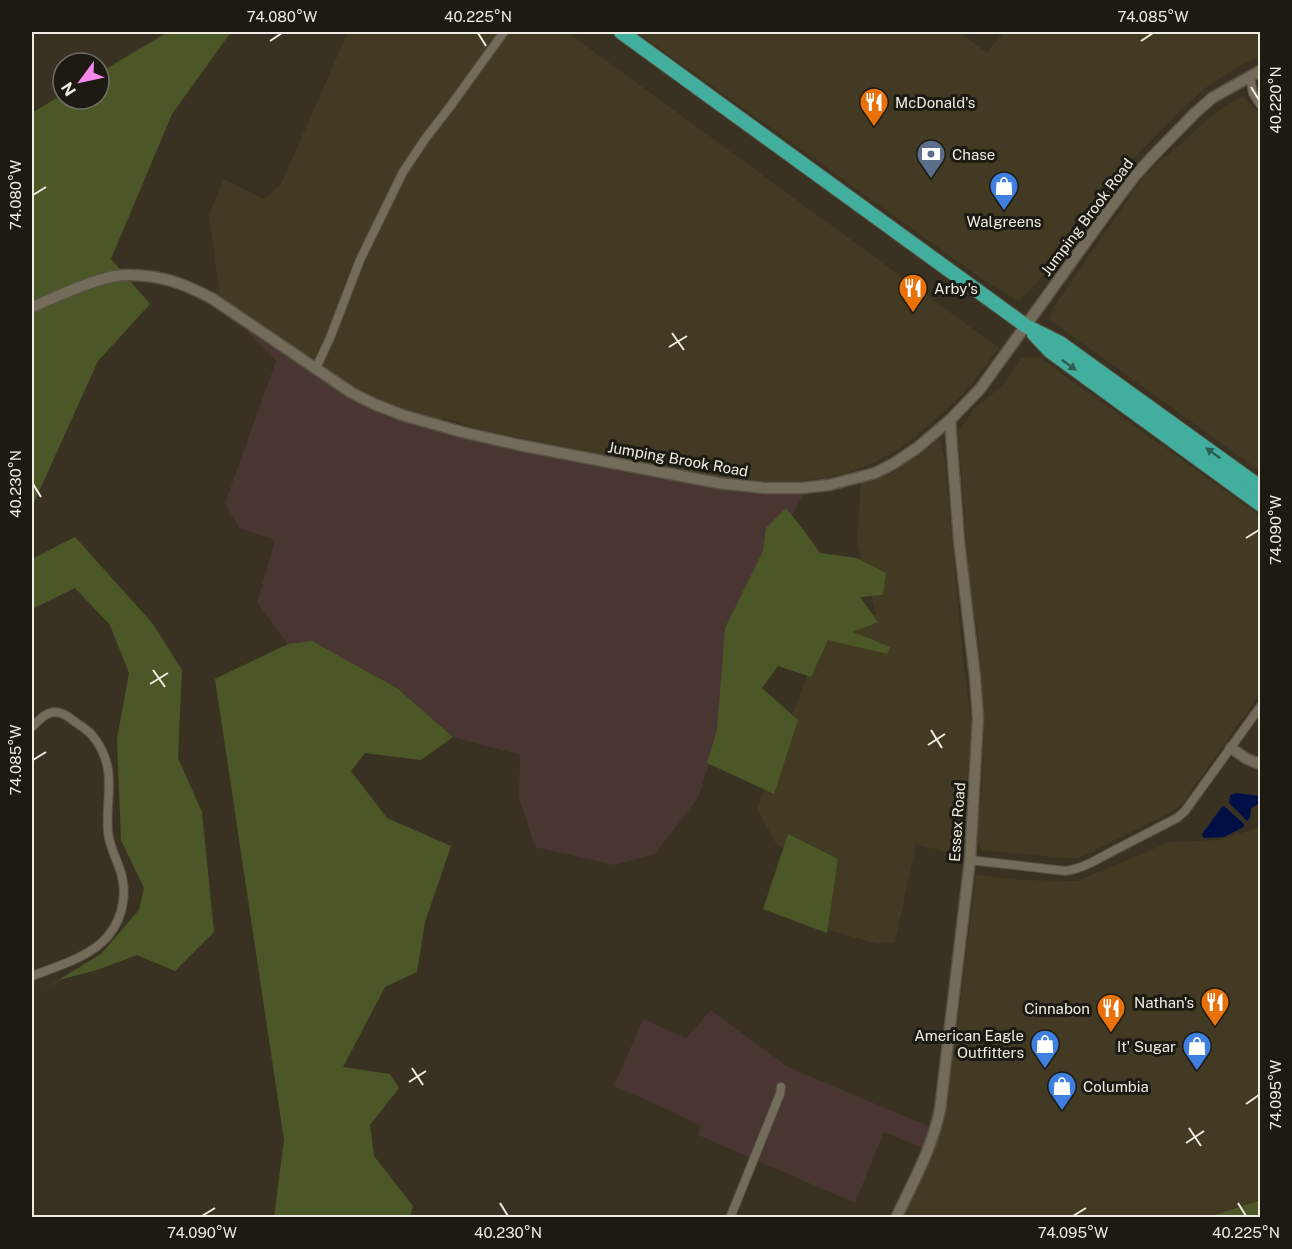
<svg xmlns="http://www.w3.org/2000/svg" width="1292" height="1249" font-family="'Public Sans',sans-serif">
	<style>
		.built { fill: #423a22 }
		.industrial { fill: #493531 }
		.green { fill: #4c5727 }
		.water { fill: #001047 }
		.lines { fill: none; stroke-linecap: round; stroke-linejoin: round }
		.street-casing { stroke: #565142; stroke-width: 10 }
		.secondary-casing { stroke: #565142; stroke-width: 13 }
		.highway-casing { stroke: #565142; stroke-width: 16 }
		.street { stroke: #736c5a; stroke-width: 8 }
		.secondary { stroke: #736c5a; stroke-width: 10 }
		.highway { stroke: #42ae9d; stroke-width: 14 }
		.oneway { fill: #2e5d51 }
		.ticks { fill: none; stroke: #f0ece2; stroke-width: 2 }
		.labels { text-anchor: middle; dominant-baseline: central; stroke-width: 6; stroke-linejoin: round; paint-order: stroke }
		.poi-label { font-size: 15px; fill: #f0ece2; stroke: #1d1a13; text-anchor: start }
		.street-label { font-size: 15px; fill: #f0ece2; stroke: #1d1a13 }
		.neatline { fill: none; stroke: #f0ece2; stroke-width: 2 }
		.ticks-label { font-size: 15px; text-anchor: middle; fill: #f0ece2 }
	</style>
	<rect width="100%" height="100%" fill="#393222"/>
	<g class="built">
		<polygon points="348,32 567,32 999,348 972,383 960,397 943,413 898,450 878,461 852,471 827,478 801,481 765,481 719,476 521,438 468,426 444,417 439,426 374,405 216,299 219,291 209,214 224,179 264,199 281,184"/>
		<polygon points="637,32 959,32 987,53 1004,32 1260,32 1260,56 1243,64 1209,85 1180,111 1134,158 1048,271 1019,301 985,281"/>
		<polygon points="1243,96 1260,115 1260,471 1050,320 1053,308 1145,175 1219,110"/>
		<polygon points="1039,357 1260,516 1260,694 1181,805 1162,817 1077,859 982,850 976,840 982,790 984,728 979,647 969,575 958,431 974,409 1004,384 1022,358"/>
		<polygon points="940,439 945,461 963,661 972,725 961,856 916,844 895,942 877,944 827,929 835,863 777,845 757,809 823,633 876,614 857,543 861,478 874,479 894,472"/>
		<polygon points="1260,827 1260,1199 1203,1218 901,1218 938,1140 952,1069 976,875 1022,880 1077,881 1170,842 1220,840"/>
	</g>
	<g class="industrial">
		<polygon points="216,299 374,405 455,434 575,461 739,491 804,492 729,638 718,737 698,798 655,854 615,865 535,847 519,798 520,755 453,737 397,688 312,641 288,644 257,603 275,540 239,528 225,503 276,361"/>
		<polygon points="711,1010 788,1067 935,1129 927,1150 884,1132 855,1203 698,1135 701,1126 651,1102 614,1086 643,1019 686,1038"/>
	</g>
	<g class="green">
		<polygon points="168,32 231,32 172,114 111,259 150,304 98,361 32,507 32,113 63,94 63,99 99,99 99,73"/>
		<polygon points="786,508 802,528 820,553 857,558 886,573 883,595 860,597 878,622 853,632 890,647 887,654 828,640 811,677 778,666 762,688 798,720 774,794 707,763 717,730 725,628 763,551 766,528"/>
		<polygon points="75,537 153,624 182,670 178,758 202,812 214,932 175,971 137,955 97,970 59,980 32,996 101,954 139,910 144,888 121,840 117,739 129,673 110,625 75,588 32,609 32,559"/>
		<polygon points="312,641 397,688 453,737 421,760 365,753 351,771 387,818 451,846 425,922 417,972 385,987 343,1067 390,1074 399,1088 370,1125 374,1156 413,1206 410,1217 274,1217 284,1140 215,679 288,644"/>
		<polygon points="788,834 838,859 827,933 763,909"/>
		<polygon points="1260,1200 1260,1217 1208,1217"/>
	</g>
	<g class="water">
		<polygon points="1236,793 1260,796 1260,803 1251,808 1250,818 1247,821 1229,803 1230,795"/>
		<polygon points="1224,806 1244,824 1244,827 1224,837 1205,838 1203,837 1202,834 1221,808"/>
	</g>
	<g class="lines">
		<g class="street-casing">
			<g id="street">
				<polyline points="1250,77 1253,93 1260,104"/>
				<polyline points="316,368 330,338 360,260 403,172 425,139 449,108 504,32"/>
				<path d="M32 727C44 714 54 706 70 718 77 724 87 729 92 735 119 768 105 796 108 832 109 844 115 856 119 867 128 890 124 917 108 936 91 957 55 967 32 976"/>
				<path d="M970 860 1065 871C1082 869 1098 859 1113 851 1134 840 1156 829 1177 818L1185 811 1260 707"/>
				<polyline points="730,1218 780,1094 781,1087"/>
			</g>
		</g>
		<g class="secondary-casing">
			<g id="secondary">
				<path d="M32 307C59 296 86 282 115 276 120 275 124 275 129 275 162 275 185 284 213 299L352 393 374 404 402 415 462 432 519 445 718 483 765 488H802L829 485 875 473 893 464 917 448 950 420 980 389 1109 210 1134 177 1151 158 1195 113 1212 98 1260 71"/>
				<polyline points="1231,748 1247,759 1260,764"/>
				<path d="M896 1218C914 1180 931 1151 940 1110L970 860 978 718 975 677 959 541 950 420"/>
			</g>
		</g>
		<g class="highway-casing">
			<g id="highway">
				<polyline points="621,32 1026,326 1060,343 1260,487"/>
				<polyline points="1034,334 1050,351 1260,504"/>
			</g>
		</g>
		<use href="#street" class="street"/>
		<use href="#secondary" class="secondary"/>
		<use href="#highway" class="highway"/>
	</g>
	<defs><path id="oneway-solid" d="M-6-.8H1V-3.2L6.5 0L1 3.2V.8H-6Z" transform="scale(1.5)"/></defs>
	<g class="oneway">
		<use href="#oneway-solid" transform="translate(1069 365) rotate(36)"/>
		<use href="#oneway-solid" transform="translate(1213 453) rotate(-144)"/>
	</g>
	<path class="ticks" d="M478 33 486 46M270 41 282 33M1141 41 1153 33M1251 87 1259 100M33 195 46 187M672 333 684 350M669 347 687 336M33 484 41 497M1246 538 1259 530M153 670 165 687M150 684 168 673M931 730 942 748M928 745 945 734M33 760 46 752M412 1068 423 1085M409 1082 426 1071M1246 1104 1259 1095M1189 1128 1201 1146M1186 1143 1204 1131M500 1203 508 1216M1238 1203 1246 1216M202 1216 215 1208M1073 1216 1086 1208"/>
	<defs>
		<g id="restaurant-pin" transform="scale(1.5)"><path d="M0 17L-7.5 6A9.5 9.5 0 1 1 7.5 6Z" fill="#e8710a" stroke="#1d1a13"/><path d="M-5-6h1v4h1v-4h1v4h1v-4h1v5L-1.5 .5V6h-2V.5L-5-1ZM5-6V6H3V1.5H1.5Q1.5-4 5-6Z" fill="#fff"/></g>
		<g id="bank-pin" transform="scale(1.5)"><path d="M0 17L-7.5 6A9.5 9.5 0 1 1 7.5 6Z" fill="#5c6f8a" stroke="#1d1a13"/><path d="M-6-4H6V4H-6ZM0-2.3a2.3 2.3 0 1 0 0 4.6a2.3 2.3 0 1 0 0-4.6Z" fill="#fff"/></g>
		<g id="shop-pin" transform="scale(1.5)"><path d="M0 17L-7.5 6A9.5 9.5 0 1 1 7.5 6Z" fill="#3f7fe0" stroke="#1d1a13"/><path d="M-5-2.5h2.3a2.7 3.5 0 0 1 5.4 0H5L5.5 6h-11ZM-1.5-2.5h3a1.5 2.3 0 0 0-3 0Z" fill="#fff"/></g>
	</defs>
	<g fill-rule="evenodd">
		<use href="#restaurant-pin" x="874" y="102"/>
		<use href="#bank-pin" x="931" y="154"/>
		<use href="#shop-pin" x="1004" y="186"/>
		<use href="#restaurant-pin" x="913" y="288"/>
		<use href="#restaurant-pin" x="1215" y="1002"/>
		<use href="#restaurant-pin" x="1111" y="1008"/>
		<use href="#shop-pin" x="1045" y="1044"/>
		<use href="#shop-pin" x="1197" y="1046"/>
		<use href="#shop-pin" x="1062" y="1086"/>
	</g>
	<g class="labels">
		<g class="poi-label">
			<text x="895" y="102">McDonald's</text>
			<text x="952" y="154">Chase</text>
			<text x="1004" y="221" text-anchor="middle">Walgreens</text>
			<text x="934" y="288">Arby's</text>
			<text x="1194" y="1002" text-anchor="end">Nathan's</text>
			<text x="1090" y="1008" text-anchor="end">Cinnabon</text>
			<text x="1024" y="1035" text-anchor="end">American Eagle<tspan x="1024" dy="17">Outfitters</tspan></text>
			<text x="1176" y="1046" text-anchor="end">It' Sugar</text>
			<text x="1083" y="1086">Columbia</text>
		</g>
		<g class="street-label">
			<text transform="translate(1087 217) rotate(-53)">Jumping Brook Road</text>
			<text transform="translate(678 459) rotate(10)">Jumping Brook Road</text>
			<text transform="translate(957 822) rotate(-86)">Essex Road</text>
		</g>
	</g>
	<rect width="1292" height="1249" fill="none" stroke="#1d1a13" stroke-width="66"/>
	<g transform="translate(81 81) rotate(237)"><circle r="28" fill="#1d1a13" stroke="#716e66" stroke-width="1.5"/>
	<path d="M0-4.5L10 22L0 15L-10 22Z" fill="#f688ed"/>
	<text y="-9" font-size="16" font-weight="bold" text-anchor="middle" fill="#f0ece2">N</text>
	</g>
	<rect x="33" y="33" width="1226" height="1183" class="neatline"/>
	<g class="ticks-label">
		<text x="282" y="22">74.080°W</text>
		<text x="478" y="22">40.225°N</text>
		<text x="1153" y="22">74.085°W</text>
		<text transform="translate(1276 100) rotate(-90)" y="5">40.220°N</text>
		<text transform="translate(16 195) rotate(-90)" y="5">74.080°W</text>
		<text transform="translate(16 484) rotate(-90)" y="5">40.230°N</text>
		<text transform="translate(1276 530) rotate(-90)" y="5">74.090°W</text>
		<text transform="translate(16 760) rotate(-90)" y="5">74.085°W</text>
		<text transform="translate(1276 1095) rotate(-90)" y="5">74.095°W</text>
		<text x="202" y="1238">74.090°W</text>
		<text x="508" y="1238">40.230°N</text>
		<text x="1073" y="1238">74.095°W</text>
		<text x="1246" y="1238">40.225°N</text>
	</g>
</svg>
